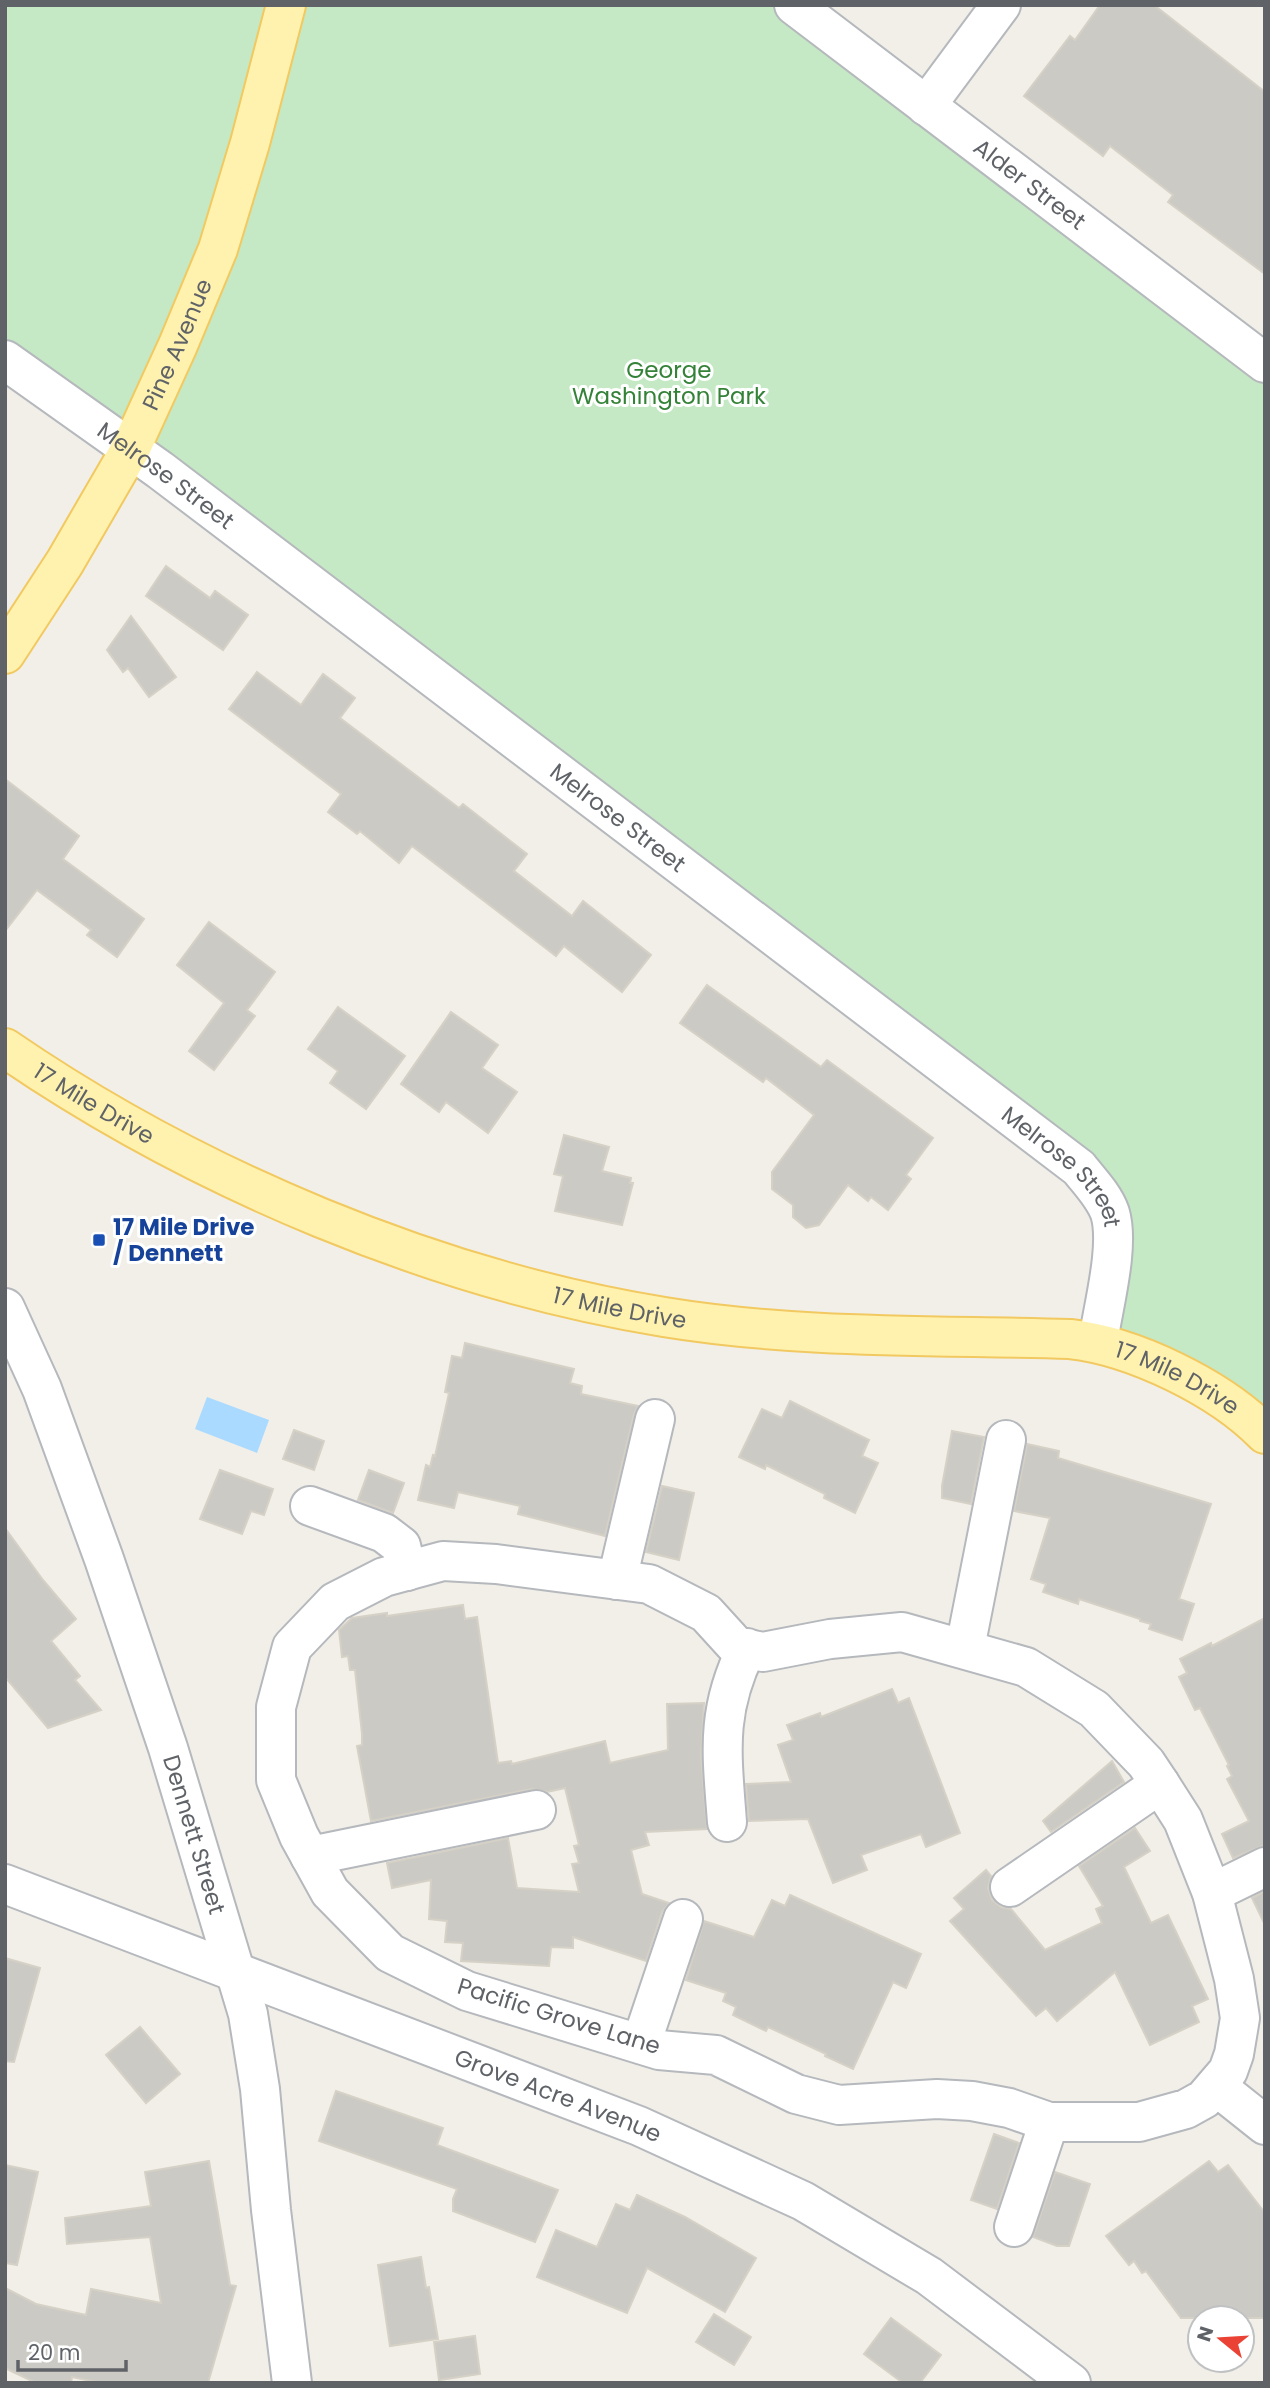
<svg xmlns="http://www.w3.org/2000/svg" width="1270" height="2388" font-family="Poppins,sans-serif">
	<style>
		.green { fill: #c5e8c5 }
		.water { fill: #aadaff }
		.building { fill: #cccac5; stroke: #d6d1c6; stroke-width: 2 }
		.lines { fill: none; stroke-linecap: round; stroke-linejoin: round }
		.minor-casing { stroke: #b5b8bc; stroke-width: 42 }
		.major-casing { stroke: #f2c960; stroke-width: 42 }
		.minor { stroke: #fff; stroke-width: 38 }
		.major { stroke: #fff2af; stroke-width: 38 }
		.transit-dot { fill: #1a4fb4; stroke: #fff; stroke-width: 2.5 }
		.labels { text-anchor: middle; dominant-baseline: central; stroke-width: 6; stroke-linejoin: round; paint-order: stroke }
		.street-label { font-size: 23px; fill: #5f6368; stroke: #fff }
		.park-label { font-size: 23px; fill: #348238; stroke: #fff }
		.transit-label { font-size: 23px; font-weight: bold; fill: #164399; stroke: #fff; text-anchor: start }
	</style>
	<rect width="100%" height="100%" fill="#f1efe8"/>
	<polygon class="green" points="5,5 794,5 1265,363 1265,1417 1098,1342 1109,1211 5,360"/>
	<polygon class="water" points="207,1397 269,1420 257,1453 195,1429"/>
	<g class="building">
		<polygon points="1100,5 1154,5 1265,92 1265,274 1168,202 1173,195 1110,146 1103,156 1024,96 1070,36 1075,40"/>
		<polygon points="166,566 210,598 215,591 248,615 223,650 146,596"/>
		<polygon points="131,616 176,677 149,697 128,668 123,672 107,650"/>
		<polygon points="257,672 301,705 323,674 355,698 340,718 459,808 463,804 527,854 514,871 572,916 583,901 651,955 622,992 564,946 556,956 412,846 399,863 360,831 357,834 328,812 341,794 229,709"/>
		<polygon points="5,779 79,836 63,859 144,919 117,957 87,935 91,930 37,890 5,931"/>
		<polygon points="209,922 275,972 247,1010 255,1016 214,1070 189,1051 224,1003 177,965"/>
		<polygon points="707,985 821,1067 827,1060 933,1138 906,1175 911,1179 888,1210 871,1197 868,1201 848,1185 819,1225 806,1228 793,1217 793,1205 772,1189 772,1172 814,1115 766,1078 763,1082 680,1023"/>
		<polygon points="338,1007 405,1056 366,1109 330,1083 338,1071 308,1049"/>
		<polygon points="451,1012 498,1045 482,1068 517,1092 488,1133 446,1102 439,1112 401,1084"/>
		<polygon points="564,1135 609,1147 602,1171 631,1178 630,1183 633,1183 622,1225 555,1211 563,1176 554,1174"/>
		<polygon points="465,1343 574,1369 570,1383 582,1386 581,1394 638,1406 634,1414 605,1536 518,1514 520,1506 458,1492 454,1508 418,1500 426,1465 430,1467 433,1455 435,1456 449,1393 445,1392 452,1356 462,1358"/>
		<polygon points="790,1401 869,1440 862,1456 878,1463 855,1513 824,1498 825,1494 766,1465 765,1469 739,1457 762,1409 782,1418"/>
		<polygon points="294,1430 324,1441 314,1470 283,1459"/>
		<polygon points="952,1431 984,1437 971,1504 942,1498 942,1486"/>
		<polygon points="1027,1444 1059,1451 1058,1458 1211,1504 1179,1599 1194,1604 1182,1640 1149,1629 1151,1624 1140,1621 1140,1619 1079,1599 1078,1604 1043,1592 1046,1584 1031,1579 1050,1518 1014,1511"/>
		<polygon points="220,1470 273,1489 264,1515 251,1511 242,1534 200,1519"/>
		<polygon points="369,1470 404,1483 393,1513 358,1500"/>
		<polygon points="662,1486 694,1493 679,1560 646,1552"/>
		<polygon points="5,1528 43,1580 76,1619 51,1641 80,1676 75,1680 101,1710 48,1728 5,1677"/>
		<polygon points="463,1605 465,1619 477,1617 498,1763 511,1761 512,1764 605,1741 610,1763 668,1750 667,1704 704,1703 701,1755 707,1829 645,1832 649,1845 631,1850 642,1894 669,1903 662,1912 646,1961 573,1937 573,1948 551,1947 549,1966 461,1961 463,1943 445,1942 447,1921 429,1919 431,1880 392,1888 387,1863 508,1838 517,1888 579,1892 572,1864 579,1863 574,1846 579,1845 565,1788 547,1792 532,1789 371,1821 357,1746 362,1745 362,1734 355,1670 350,1670 348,1656 342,1657 339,1630 352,1618 387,1613 387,1616"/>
		<polygon points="1265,1618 1265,1845 1233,1858 1222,1834 1249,1821 1227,1779 1232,1776 1227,1766 1229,1765 1200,1708 1195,1710 1179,1677 1187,1673 1180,1659 1211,1643 1212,1646"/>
		<polygon points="892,1689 898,1703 909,1698 960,1833 926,1847 921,1834 861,1855 867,1870 833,1883 808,1819 749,1821 746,1784 791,1782 778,1745 793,1740 787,1725 820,1713 821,1717"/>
		<polygon points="1112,1761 1124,1782 1051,1832 1043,1821"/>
		<polygon points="1135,1828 1150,1851 1124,1867 1151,1923 1168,1915 1208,1999 1192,2006 1199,2022 1150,2045 1115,1972 1057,2021 1046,2008 1036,2016 950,1921 964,1909 954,1898 986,1870 991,1876 988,1888 992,1900 1001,1907 1011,1909 1045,1950 1102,1923 1096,1909 1103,1906 1079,1866"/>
		<polygon points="1265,1891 1265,1925 1252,1898"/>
		<polygon points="790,1895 921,1954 906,1988 893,1982 853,2069 825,2056 826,2054 768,2027 766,2031 733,2015 736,2007 723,2001 726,1993 686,1980 704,1921 754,1937 772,1900 785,1906"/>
		<polygon points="5,1958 40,1968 14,2062 5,2061"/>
		<polygon points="140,2027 180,2074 146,2103 106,2055"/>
		<polygon points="336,2091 443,2128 437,2145 558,2190 535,2242 453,2211 453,2199 457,2189 319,2141"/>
		<polygon points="994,2134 1019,2143 997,2209 971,2200"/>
		<polygon points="209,2161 230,2285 236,2286 208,2383 101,2383 72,2377 71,2383 36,2383 5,2368 5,2288 36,2304 86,2315 91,2289 161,2303 150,2237 67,2244 65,2218 151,2206 145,2172"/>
		<polygon points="1209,2161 1218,2172 1228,2165 1265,2213 1265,2318 1181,2318 1146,2271 1142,2273 1134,2261 1129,2265 1106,2236"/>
		<polygon points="5,2165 38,2172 17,2265 5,2263"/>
		<polygon points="1055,2172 1090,2184 1069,2246 1057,2246 1033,2237"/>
		<polygon points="637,2195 685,2217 756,2258 725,2312 647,2268 627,2313 537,2277 556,2230 597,2247 616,2204 630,2210"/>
		<polygon points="421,2257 426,2288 429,2287 438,2339 390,2346 378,2265"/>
		<polygon points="714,2314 751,2337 734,2365 696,2342"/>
		<polygon points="891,2318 941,2355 920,2383 903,2383 864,2354"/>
		<polygon points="475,2336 480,2374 439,2380 434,2342"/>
	</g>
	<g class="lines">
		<g class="minor-casing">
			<g id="minor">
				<path id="s1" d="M794 5 1265 363"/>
				<polyline points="926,106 1001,5"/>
				<path id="s2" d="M5 360 160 470 1079 1168C1090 1182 1104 1196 1110 1213 1120 1246 1103 1307 1098 1342"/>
				<path id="s3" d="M5 1308 42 1389 104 1559 168 1748 248 2014 260 2089 271 2210 292 2383"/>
				<polyline points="310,1506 384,1533 401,1546 407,1571"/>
				<polygon points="443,1561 496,1564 649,1584 706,1613 737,1647 763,1652 830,1639 902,1632 1026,1667 1094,1709 1146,1763 1160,1784 1183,1820 1212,1893 1234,1979 1240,2018 1234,2054 1228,2071 1204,2099 1186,2109 1139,2122 1049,2122 1009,2108 972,2101 937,2099 839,2105 796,2094 716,2055 659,2050 467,1991 390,1953 330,1892 299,1836 276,1780 276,1707 292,1647 335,1602 384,1577"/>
				<polyline points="617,1580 655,1419"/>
				<polyline points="965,1648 1006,1440"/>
				<path d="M727 1822C722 1754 715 1712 747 1648"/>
				<polyline points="310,1856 536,1810"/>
				<path id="s4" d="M5 1884 639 2126 803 2201 929 2276 1071 2383"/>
				<polyline points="1010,1887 1160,1784"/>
				<polyline points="1212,1893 1265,1867"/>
				<polyline points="641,2044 683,1919"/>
				<polyline points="1216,2086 1265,2125"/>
				<polyline points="1014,2227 1049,2122"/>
			</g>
		</g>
		<g class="major-casing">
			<g id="major">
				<path id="s5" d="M5 654 65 562 130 450 178 345 218 249 250 143 286 5"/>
				<path id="s6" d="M5 1048C196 1179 436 1280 664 1317 798 1339 936 1335 1070 1339 1134 1346 1220 1388 1265 1434"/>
			</g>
		</g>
		<use href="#minor" class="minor"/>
		<use href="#major" class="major"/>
	</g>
	<rect class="transit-dot" x="92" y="1233" width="14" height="14" rx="3.5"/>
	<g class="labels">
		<g class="street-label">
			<text stroke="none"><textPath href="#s1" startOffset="296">Alder Street</textPath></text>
			<text stroke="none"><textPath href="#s5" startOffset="355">Pine Avenue</textPath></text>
			<text stroke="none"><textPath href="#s2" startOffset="198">Melrose Street</textPath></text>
			<text stroke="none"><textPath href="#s2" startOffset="765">Melrose Street</textPath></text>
			<text stroke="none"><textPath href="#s6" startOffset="105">17 Mile Drive</textPath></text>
			<text stroke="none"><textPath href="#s2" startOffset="1332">Melrose Street</textPath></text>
			<text stroke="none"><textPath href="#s6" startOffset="672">17 Mile Drive</textPath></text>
			<text stroke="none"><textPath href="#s6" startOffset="1239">17 Mile Drive</textPath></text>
			<text stroke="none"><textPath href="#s3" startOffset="560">Dennett Street</textPath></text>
			<text transform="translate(559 2016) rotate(17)">Pacific Grove Lane</text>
			<text stroke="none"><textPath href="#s4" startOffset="592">Grove Acre Avenue</textPath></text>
		</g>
		<g class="park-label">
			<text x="669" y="370">George<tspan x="669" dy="26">Washington Park</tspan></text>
		</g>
		<g class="transit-label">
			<text x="113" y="1227">17 Mile Drive<tspan x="113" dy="26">/ Dennett</tspan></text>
		</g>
	</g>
	<rect width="1270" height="2388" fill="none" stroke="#5f6368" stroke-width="14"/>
	<g transform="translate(1221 2339) rotate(288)"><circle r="33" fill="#ffffff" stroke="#bfc1c3" stroke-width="2"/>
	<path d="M0-5L12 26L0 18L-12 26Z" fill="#ea4335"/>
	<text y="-10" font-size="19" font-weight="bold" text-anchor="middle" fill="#5f6368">N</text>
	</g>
	<path d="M18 2360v10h108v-10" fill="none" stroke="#5f6368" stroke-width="3.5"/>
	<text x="28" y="2360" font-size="21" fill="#5f6368" stroke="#ffffff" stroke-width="5" paint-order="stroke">20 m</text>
</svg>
